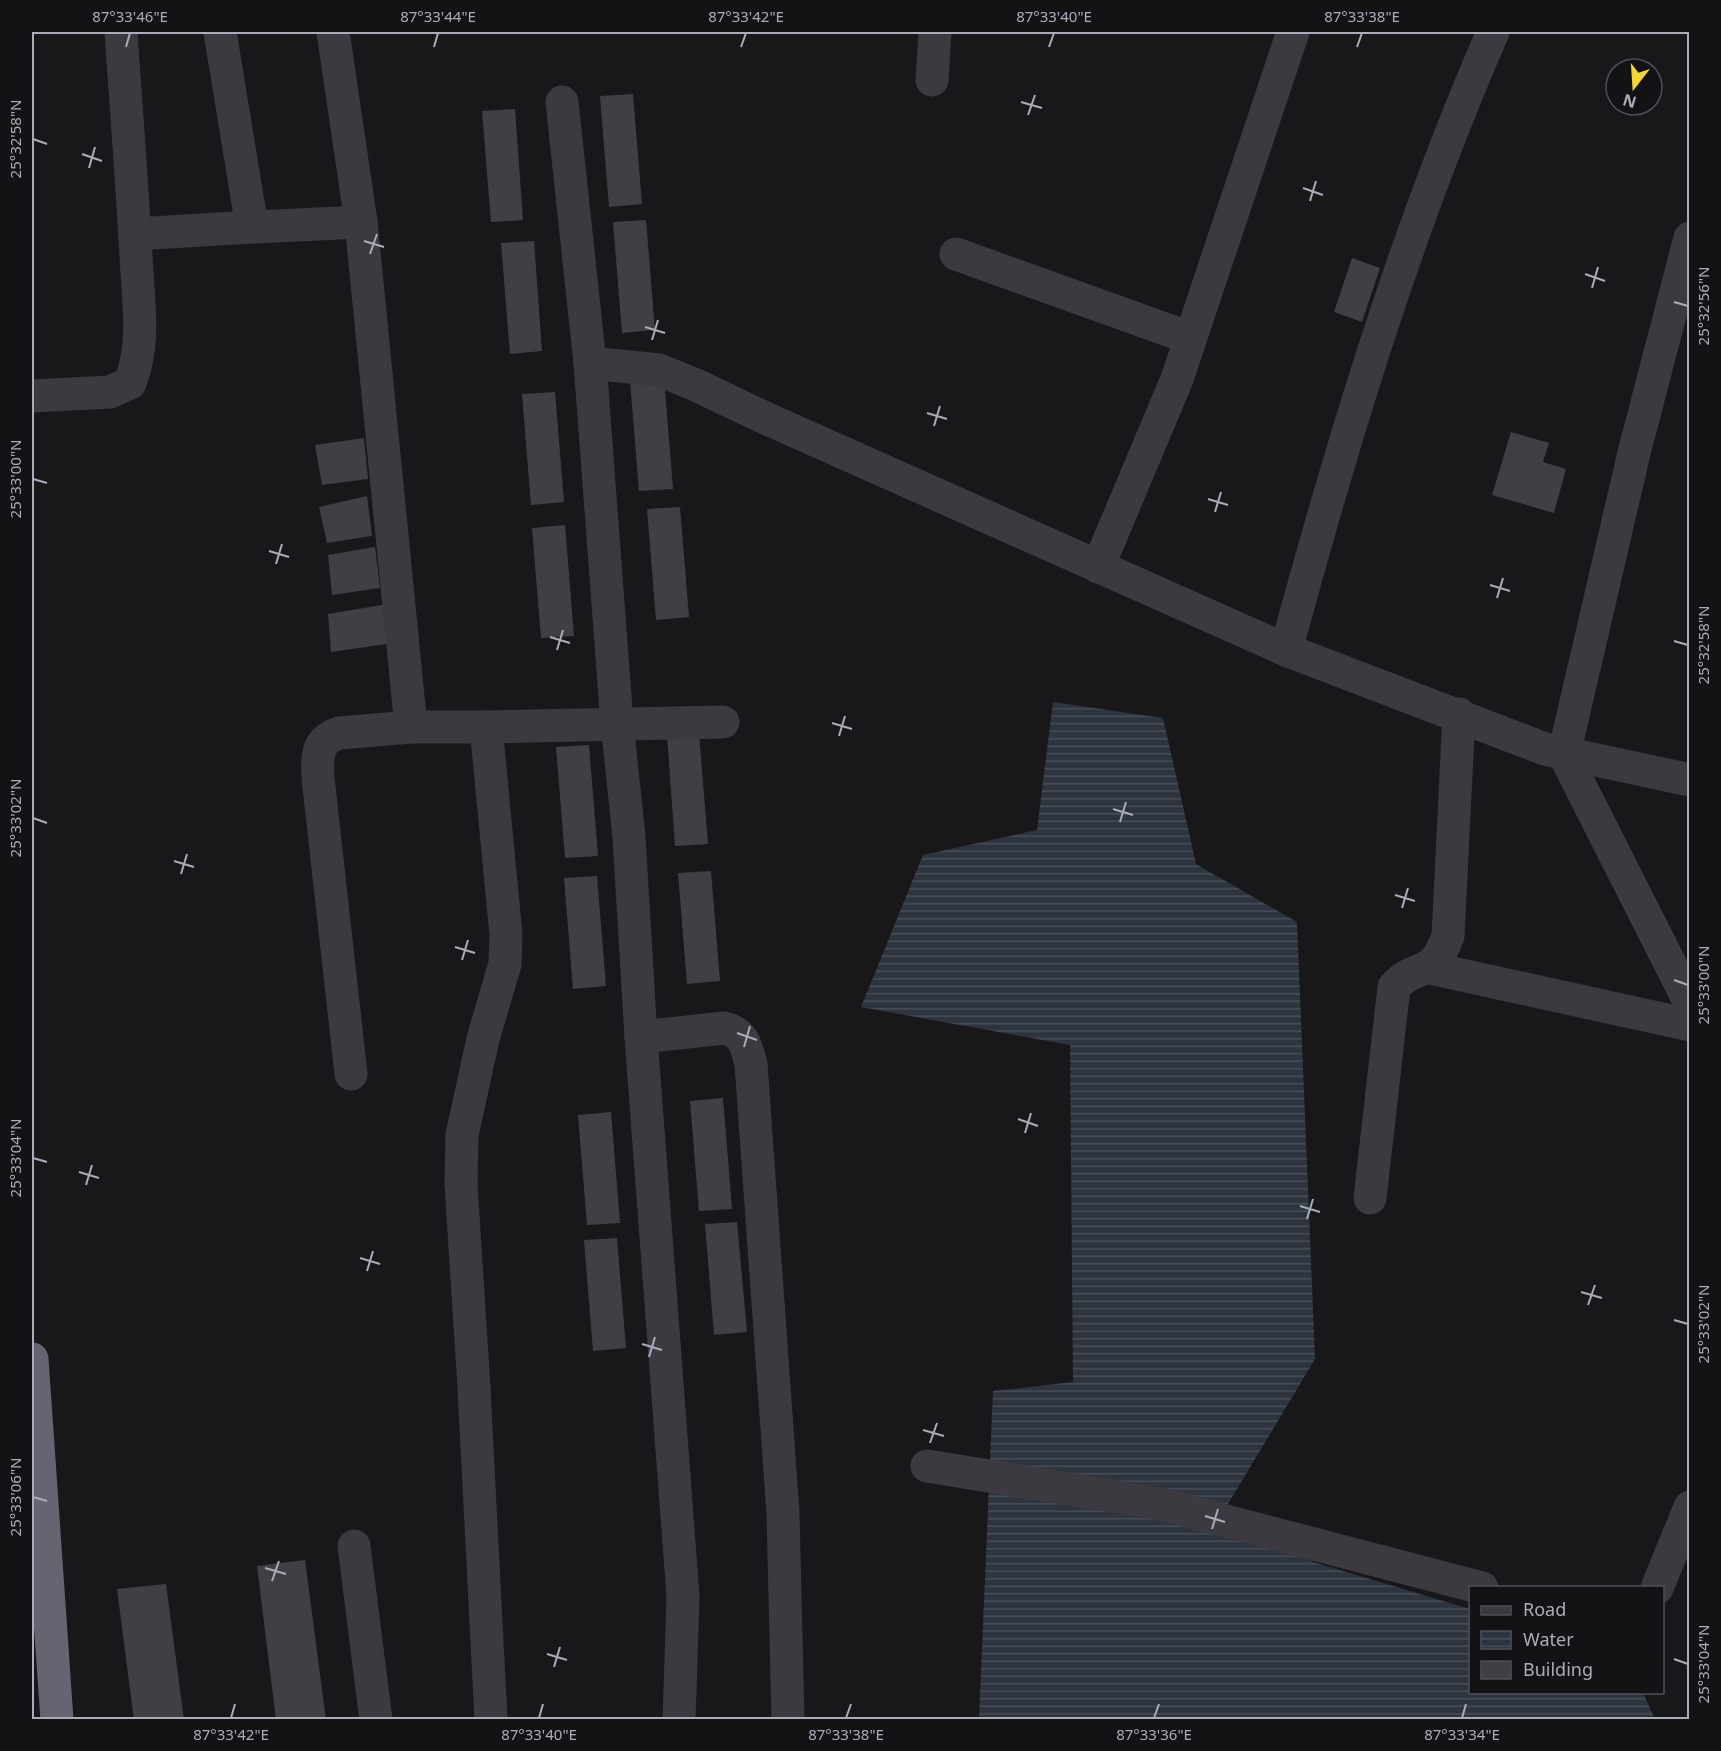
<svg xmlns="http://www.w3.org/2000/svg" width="1721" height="1751" font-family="'Noto Sans',sans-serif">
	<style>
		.water { fill: url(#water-rules) }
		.building { fill: #3f4044 }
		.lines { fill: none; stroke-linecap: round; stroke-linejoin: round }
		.minor { stroke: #3b3a41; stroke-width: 33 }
		.highway { stroke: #646570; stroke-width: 33 }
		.ticks { fill: none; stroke: #aaacba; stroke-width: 2 }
		.neatline { fill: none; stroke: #aaacba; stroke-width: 2 }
		.ticks-label { font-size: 15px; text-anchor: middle; fill: #aaacba }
	</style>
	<defs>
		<pattern id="water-rules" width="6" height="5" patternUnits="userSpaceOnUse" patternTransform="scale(1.5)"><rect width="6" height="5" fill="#2d343e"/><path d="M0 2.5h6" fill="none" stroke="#494f58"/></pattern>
	</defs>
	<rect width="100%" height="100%" fill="#18181a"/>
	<polygon class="water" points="1053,702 1163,718 1196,864 1297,922 1315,1359 1225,1509 1313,1562 1470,1609 1470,1692 1643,1693 1655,1719 979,1719 993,1391 1073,1382 1070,1045 861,1007 923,855 1037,830"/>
	<g class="building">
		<polygon points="633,94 642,204 609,207 600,96"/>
		<polygon points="515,109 523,220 491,222 482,111"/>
		<polygon points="646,220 655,330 622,333 613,222"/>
		<polygon points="534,241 542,351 510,354 501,243"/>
		<polygon points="1352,258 1380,268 1362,322 1334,312"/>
		<polygon points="664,378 673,489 639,491 630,381"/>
		<polygon points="555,392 564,502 531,505 522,394"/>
		<polygon points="1511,432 1549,443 1543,462 1566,469 1554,513 1492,495"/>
		<polygon points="364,438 368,479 322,485 315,445"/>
		<polygon points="367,496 372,536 327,543 319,507"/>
		<polygon points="680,507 689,617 656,620 647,509"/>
		<polygon points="565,525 574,636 541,638 532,528"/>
		<polygon points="375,547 380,588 332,595 328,555"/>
		<polygon points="388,604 393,643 331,652 328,614"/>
		<polygon points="699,733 708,844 675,846 667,735"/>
		<polygon points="589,745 598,856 565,858 556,747"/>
		<polygon points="711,871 720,981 687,984 678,873"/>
		<polygon points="597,876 606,986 573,989 564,878"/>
		<polygon points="723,1098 732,1209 699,1211 690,1101"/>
		<polygon points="611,1112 620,1223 587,1225 578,1115"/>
		<polygon points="737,1222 747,1332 714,1335 705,1224"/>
		<polygon points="617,1238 626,1348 593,1351 584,1240"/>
		<polygon points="305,1560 326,1720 276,1720 257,1566"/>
		<polygon points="166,1584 184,1720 134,1720 117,1589"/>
	</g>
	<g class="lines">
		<g class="minor">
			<polyline points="333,32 361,222 411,727"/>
			<polyline points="932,80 935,32"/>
			<polyline points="562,102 590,363 617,723 629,837 641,1037 683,1596 679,1720"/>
			<polyline points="252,227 361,222"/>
			<polyline points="135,234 252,227 220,32"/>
			<polyline points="1690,238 1634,453 1564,754 1690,1003"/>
			<polyline points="956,254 1190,338"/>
			<polyline points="590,363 659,370 696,385 763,417 1286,650 1545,749 1690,780"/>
			<path d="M32 396 110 392 130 383C146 343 138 299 136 256 132 181 126 106 121 32"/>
			<polyline points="1098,567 1177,379 1293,32"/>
			<path d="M1286 650C1343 440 1406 231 1493 32"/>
			<polyline points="486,727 723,722"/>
			<polyline points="1430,968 1690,1025"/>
			<path d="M641 1037 724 1028C744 1033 746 1045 751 1064L783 1513 788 1720"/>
			<path d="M351 1074 318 778C317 756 316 741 339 733L411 727H486L506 935 505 964 483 1039 462 1135 461 1184 474 1388 491 1720"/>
			<path d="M1370 1198 1394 987C1417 961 1432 981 1448 936L1459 714"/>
			<polyline points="927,1466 1161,1504 1482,1588"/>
			<polyline points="354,1546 376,1720"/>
			<polyline points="1657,1588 1690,1507"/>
		</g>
		<polyline class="highway" points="32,1359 57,1720"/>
	</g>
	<path class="ticks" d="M126 47 130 33M434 47 438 33M741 47 746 33M1049 47 1054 33M1357 47 1362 33M1021 102 1042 108M1028 115 1035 95M33 139 47 144M82 154 102 161M89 168 95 147M1303 188 1323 195M1310 201 1316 181M364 241 384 247M370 254 377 234M1585 274 1605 281M1592 288 1598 267M1674 302 1688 306M645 327 665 333M652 340 658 320M927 413 947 419M934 426 940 406M33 479 47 483M1208 499 1228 505M1215 512 1221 492M269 551 289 557M276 564 282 544M1490 585 1510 591M1497 598 1503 578M550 637 570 643M1674 641 1688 645M557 650 563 630M832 723 852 729M839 736 845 716M1113 809 1133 815M33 818 47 823M1120 822 1126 802M174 861 194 867M181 874 187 854M1395 895 1415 901M1402 908 1408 888M455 947 475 953M462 960 468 940M1674 980 1688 985M737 1033 757 1040M744 1047 750 1026M1018 1119 1038 1126M1025 1133 1031 1113M33 1158 47 1162M79 1172 99 1178M86 1185 92 1165M1300 1206 1320 1212M1307 1219 1313 1199M360 1258 380 1264M367 1271 373 1251M1581 1292 1602 1298M1588 1305 1595 1285M1674 1320 1688 1324M642 1344 662 1350M649 1357 655 1337M923 1430 944 1436M930 1443 937 1423M33 1497 47 1501M1205 1516 1225 1522M1212 1529 1218 1509M265 1568 286 1574M272 1581 279 1561M547 1654 567 1660M1674 1659 1688 1664M554 1667 560 1647M231 1718 235 1704M539 1718 543 1704M846 1718 851 1704M1154 1718 1159 1704M1462 1718 1466 1704"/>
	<rect width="1721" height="1751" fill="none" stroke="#131315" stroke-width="66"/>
	<rect x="1469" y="1586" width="195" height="108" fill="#131315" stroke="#4f5057" stroke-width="1.5"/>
	<rect x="1481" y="1606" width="30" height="9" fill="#3b3a41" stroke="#4f5057" stroke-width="1.5"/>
	<text x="1523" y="1616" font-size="18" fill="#aaacba">Road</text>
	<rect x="1481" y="1631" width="30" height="18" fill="url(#water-rules)" stroke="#4f5057" stroke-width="1.5"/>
	<text x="1523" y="1646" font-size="18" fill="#aaacba">Water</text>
	<rect x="1481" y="1661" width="30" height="18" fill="#3f4044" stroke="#4f5057" stroke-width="1.5"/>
	<text x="1523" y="1676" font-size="18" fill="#aaacba">Building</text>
	<g transform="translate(1634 87) rotate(197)"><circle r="28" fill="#131315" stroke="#4f5057" stroke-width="1.5"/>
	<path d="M0-4.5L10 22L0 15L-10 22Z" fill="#f3d636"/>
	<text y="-9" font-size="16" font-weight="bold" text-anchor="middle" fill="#aaacba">N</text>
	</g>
	<rect x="33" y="33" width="1655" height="1685" class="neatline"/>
	<g class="ticks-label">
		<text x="130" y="22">87°33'46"E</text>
		<text x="438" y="22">87°33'44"E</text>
		<text x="746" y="22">87°33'42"E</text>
		<text x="1054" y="22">87°33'40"E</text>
		<text x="1362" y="22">87°33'38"E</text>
		<text transform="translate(16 139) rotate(-90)" y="5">25°32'58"N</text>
		<text transform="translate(1704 306) rotate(-90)" y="5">25°32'56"N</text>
		<text transform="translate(16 479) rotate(-90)" y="5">25°33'00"N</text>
		<text transform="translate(1704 645) rotate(-90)" y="5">25°32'58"N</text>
		<text transform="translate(16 818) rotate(-90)" y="5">25°33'02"N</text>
		<text transform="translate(1704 985) rotate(-90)" y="5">25°33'00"N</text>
		<text transform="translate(16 1158) rotate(-90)" y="5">25°33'04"N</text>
		<text transform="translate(1704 1324) rotate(-90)" y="5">25°33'02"N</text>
		<text transform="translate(16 1497) rotate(-90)" y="5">25°33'06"N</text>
		<text transform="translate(1704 1664) rotate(-90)" y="5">25°33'04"N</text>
		<text x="231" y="1740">87°33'42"E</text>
		<text x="539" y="1740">87°33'40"E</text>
		<text x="846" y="1740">87°33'38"E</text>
		<text x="1154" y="1740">87°33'36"E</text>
		<text x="1462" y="1740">87°33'34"E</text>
	</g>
</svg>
